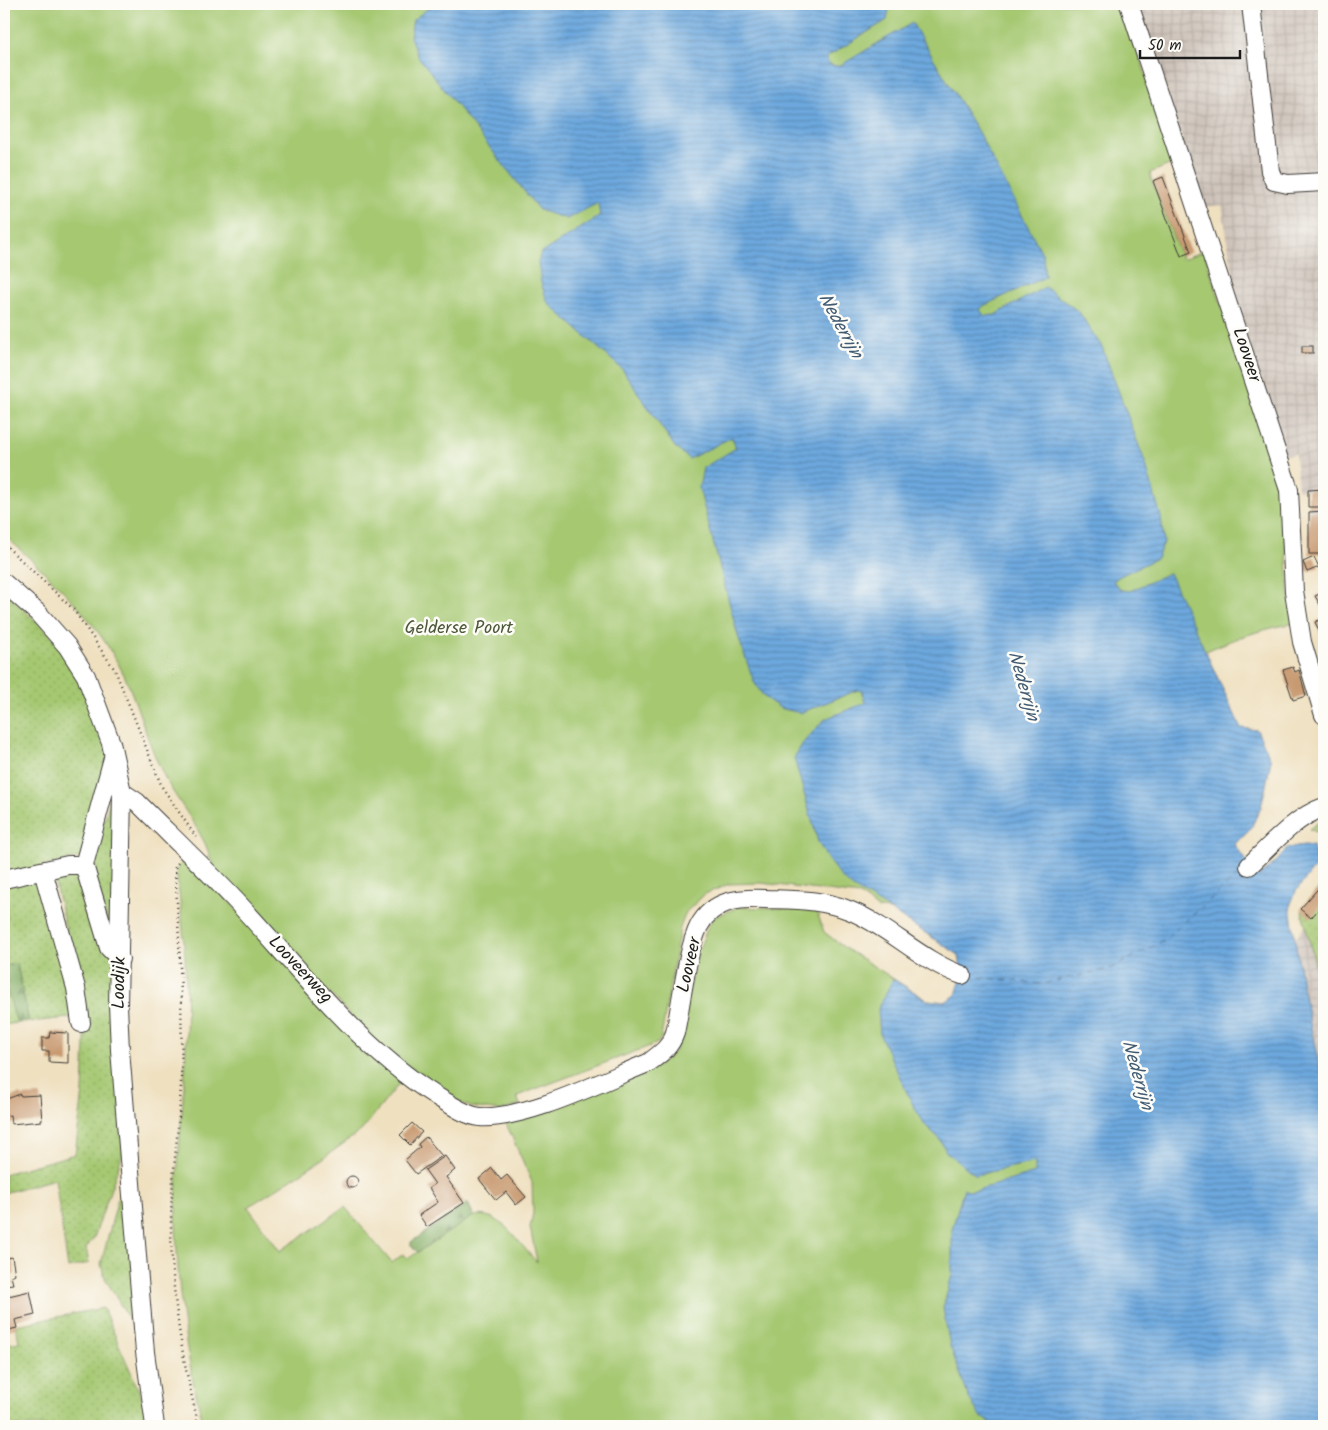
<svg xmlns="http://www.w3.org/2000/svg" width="1328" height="1430" font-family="Kalam,sans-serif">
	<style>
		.industrial { fill: url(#industrial-grid) }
		.grass { fill: url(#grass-dots); stroke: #607246 }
		.forest { fill: url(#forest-firs); stroke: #506440 }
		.park { fill: #a5c871; stroke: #607246 }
		.water { fill: url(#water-rules); stroke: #44627d }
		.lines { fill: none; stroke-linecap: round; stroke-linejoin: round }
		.ferry { stroke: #405b73; stroke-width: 1; stroke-dasharray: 6 5; stroke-linecap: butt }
		.building { fill: #c89a71 }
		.minor-casing { stroke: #3c3935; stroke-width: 20 }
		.path { stroke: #3c3935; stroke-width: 2.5; stroke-dasharray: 1 4; stroke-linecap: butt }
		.minor { stroke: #fff; stroke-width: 18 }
		.labels { text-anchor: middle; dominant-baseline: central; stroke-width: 5; stroke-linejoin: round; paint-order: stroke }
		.street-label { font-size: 18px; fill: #1c1c1c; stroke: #fdfcf7 }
		.park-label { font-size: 18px; fill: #4c583a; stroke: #fdfcf7 }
		.water-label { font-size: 19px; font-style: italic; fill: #405b73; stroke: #fdfcf7 }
	</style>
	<defs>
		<pattern id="industrial-grid" width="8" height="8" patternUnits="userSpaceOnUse" patternTransform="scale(1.25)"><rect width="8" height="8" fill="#cdc2b9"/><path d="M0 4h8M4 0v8" fill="none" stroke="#afa69e"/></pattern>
		<pattern id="grass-dots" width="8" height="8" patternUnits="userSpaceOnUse" patternTransform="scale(1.25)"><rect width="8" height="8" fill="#a5c871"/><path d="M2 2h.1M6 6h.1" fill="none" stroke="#8dab61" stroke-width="1.8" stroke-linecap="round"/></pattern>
		<pattern id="forest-firs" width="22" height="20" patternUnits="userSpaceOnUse" patternTransform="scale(1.25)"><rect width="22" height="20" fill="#84ac63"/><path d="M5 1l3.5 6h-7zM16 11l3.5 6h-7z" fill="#6b8b51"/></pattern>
		<pattern id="water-rules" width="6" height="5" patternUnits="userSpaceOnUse" patternTransform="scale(1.25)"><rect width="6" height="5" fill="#6da8de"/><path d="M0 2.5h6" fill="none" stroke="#5988b3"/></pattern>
	</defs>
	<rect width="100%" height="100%" fill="#fdfcf7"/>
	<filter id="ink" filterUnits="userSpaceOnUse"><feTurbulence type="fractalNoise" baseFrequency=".02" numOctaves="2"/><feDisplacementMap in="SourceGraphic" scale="10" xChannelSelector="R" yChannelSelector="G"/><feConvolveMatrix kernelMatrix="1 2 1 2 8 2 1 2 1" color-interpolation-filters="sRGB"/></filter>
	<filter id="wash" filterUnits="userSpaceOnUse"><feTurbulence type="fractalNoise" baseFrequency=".0096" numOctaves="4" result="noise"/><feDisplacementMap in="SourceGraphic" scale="20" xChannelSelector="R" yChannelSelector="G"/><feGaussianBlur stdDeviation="1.12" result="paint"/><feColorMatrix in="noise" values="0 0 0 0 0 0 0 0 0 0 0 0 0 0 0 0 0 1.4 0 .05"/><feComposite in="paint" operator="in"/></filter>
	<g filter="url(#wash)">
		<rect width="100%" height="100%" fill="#efe0c0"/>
		<g class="industrial">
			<polygon points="1135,4 1324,4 1324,554 1309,554 1308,490 1298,490 1295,454 1282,455 1243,339 1222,205 1202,207 1162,74"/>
			<polygon points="1324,903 1324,1077 1322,1074 1303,991 1295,938"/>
		</g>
		<g class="grass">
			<polygon points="4,591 55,639 74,668 109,750 82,857 4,875"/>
			<polygon points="116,777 116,948 91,870"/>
			<polygon points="1320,821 1324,821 1324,835 1309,829"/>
			<polygon points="52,871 83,871 115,965 123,1153 94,1238 86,1248 89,1263 68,1268 55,1179 4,1193 4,1174 75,1154 83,1092 86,1016"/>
			<polygon points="39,874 78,1017 29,1022 17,964 4,966 4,921 7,920 4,882"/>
			<polygon points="1324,882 1324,972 1319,979 1302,912 1308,901"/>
			<polygon points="4,982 5,982 17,1023 4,1025"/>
			<polygon points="125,1171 140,1339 105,1278 101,1264"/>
			<polygon points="103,1308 147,1409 151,1426 4,1426 4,1345 19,1342 16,1325"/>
		</g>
		<g class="forest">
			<polygon points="17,964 29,1022 17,1023 4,982 4,966"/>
			<polygon points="468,1203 474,1216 418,1252 411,1246 411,1242"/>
		</g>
		<g class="park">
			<path d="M4 4H452L600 205 731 436 862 693 961 956 890 910 878 909 860 895 761 883 729 884 705 894 686 912 680 928 661 1038 658 1043 517 1096 520 1105 501 1111 471 1107 454 1100 373 1040 213 867C205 831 179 806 163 774 147 742 139 707 124 675 96 617 50 577 4 535Z"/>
			<path d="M788 4H1123L1174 163 1150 173 1153 184 1182 259 1204 251 1282 491 1292 624C1244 631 1199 655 1155 673Z"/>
			<path d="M186 857 402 1080 362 1130 318 1162 248 1207 280 1251 345 1207 392 1263 403 1254 407 1259 474 1216C502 1210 519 1245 537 1262L530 1227 533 1213 532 1182 505 1121 660 1065 675 1051 699 949 709 924 715 917 738 907 816 909 824 932 845 948 927 1000 945 1002 1036 1162 1100 1426H204C185 1357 177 1288 176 1217 176 1158 185 1099 186 1040 188 983 184 926 176 870Z"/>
		</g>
		<polygon class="water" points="434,4 890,4 887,20 827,57 828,63 834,66 841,65 912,23 978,132 1043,255 1045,277 983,306 980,310 985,316 995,315 1045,287 1079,312 1102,347 1145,462 1161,517 1164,542 1157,558 1120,576 1113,581 1121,590 1130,591 1169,573 1241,728 1257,730 1271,760 1266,786 1261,807 1250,830 1235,844 1249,866 1259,876 1278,860 1287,848 1313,845 1317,865 1296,891 1290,906 1303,991 1321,1074 1324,1077 1324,1426 994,1426 980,1416 969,1398 950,1346 943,1308 952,1275 952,1229 964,1188 969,1191 977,1190 1035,1173 1035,1162 976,1175 947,1153 939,1138 926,1126 913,1105 880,1035 878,1009 893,979 927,1000 945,1002 956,995 962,975 959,955 890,910 853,888 841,877 828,860 818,842 794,758 803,743 825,719 865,703 862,691 858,690 800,713 780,708 764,697 754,682 738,636 699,488 703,468 736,448 732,437 689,459 675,447 622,369 548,303 541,283 538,263 541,253 600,216 598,203 567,219 539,210 417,55 410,37 413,20"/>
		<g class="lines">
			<polyline class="ferry" points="969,976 1042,984 1112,968 1163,941 1243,871"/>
		</g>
		<g id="blocks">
			<g class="building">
				<polygon points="1163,177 1191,252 1181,256 1153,181"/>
				<rect x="1302" y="346" width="11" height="7"/>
				<polygon points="1324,489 1324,507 1308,507 1308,490"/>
				<polygon points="1324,511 1324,554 1309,554 1309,512"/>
				<polygon points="1314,557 1319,567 1307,572 1303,562"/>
				<polygon points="1324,592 1324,607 1322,608 1315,596"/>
				<polygon points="1324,618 1324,634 1321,635 1315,622"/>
				<polygon points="1293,667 1295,672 1299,670 1306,696 1293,700 1283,670"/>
				<polygon points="1324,882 1324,903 1311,918 1300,909"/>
				<polygon points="50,1032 68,1033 68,1063 49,1062 49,1051 42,1051 42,1038 49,1038"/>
				<polygon points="20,1094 21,1096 40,1095 42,1121 11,1124 10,1115 4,1116 4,1100"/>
				<polygon points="412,1123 422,1132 410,1145 400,1135"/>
				<polygon points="426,1137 442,1156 416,1174 405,1160 420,1147 418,1144"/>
				<polygon points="445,1156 455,1170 446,1177 464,1203 427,1227 419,1215 438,1202 429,1188 435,1184 425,1170"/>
				<polygon points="492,1168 501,1180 507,1175 526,1197 516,1205 506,1192 496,1200 479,1179"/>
				<circle cx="352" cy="1182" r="6"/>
				<polygon points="12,1257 15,1274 11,1276 13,1284 4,1285 4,1259"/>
				<polygon points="30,1291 35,1315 15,1320 17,1328 4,1331 4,1297"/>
			</g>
		</g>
	</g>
	<g filter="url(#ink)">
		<use href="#blocks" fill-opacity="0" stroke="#3c3935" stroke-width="1"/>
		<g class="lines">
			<g class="minor-casing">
				<g id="minor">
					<polyline points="1129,4 1289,490 1294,591 1302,642 1324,715"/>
					<polyline points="1251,4 1270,171 1274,181 1288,184 1324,182"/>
					<polyline points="4,583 38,613 67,646 86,676 111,743 122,792 118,1005 120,1050 145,1352 155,1426"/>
					<polyline points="113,758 84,865 109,948 120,959"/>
					<path d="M122 792 137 802C170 835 204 867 236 901 300 969 365 1055 446 1102 456 1108 468 1116 480 1117 525 1120 605 1080 648 1063 660 1054 670 1048 675 1033 681 1006 687 949 699 926 713 900 738 898 765 899 794 900 823 899 851 911 890 927 921 961 962 975"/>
					<path d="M1249 866C1271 845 1295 817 1324 807"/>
					<polyline points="43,871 76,988 81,1023"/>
					<polyline points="4,879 68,865 84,865"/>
				</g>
			</g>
			<g class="path">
				<polyline points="4,544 73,609 115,670 162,787 196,837"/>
				<path d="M178 863 175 867C179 937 183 1007 181 1078 180 1127 171 1175 171 1225 171 1292 182 1361 199 1426"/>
			</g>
			<use href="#minor" class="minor"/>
		</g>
	</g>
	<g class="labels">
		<g class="street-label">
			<text transform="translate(1246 355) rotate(72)">Looveer</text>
			<text transform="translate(690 965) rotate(-77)">Looveer</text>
			<text transform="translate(300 970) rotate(47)">Looveerweg</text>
			<text transform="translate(120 983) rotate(-89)">Loodijk</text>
		</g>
		<g class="park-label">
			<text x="459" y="628">Gelderse Poort</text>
		</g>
		<g class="water-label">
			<text transform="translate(840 326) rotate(61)">Nederrijn</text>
			<text transform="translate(1023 686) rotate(74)">Nederrijn</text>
			<text transform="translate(1137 1075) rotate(74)">Nederrijn</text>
		</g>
	</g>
	<rect width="1328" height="1430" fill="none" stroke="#fdfcf7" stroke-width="20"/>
	<path d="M1140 50v8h100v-8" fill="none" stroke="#1c1c1c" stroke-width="2.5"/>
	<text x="1148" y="50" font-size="15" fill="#1c1c1c" stroke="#fdfcf7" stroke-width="4" paint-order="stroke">50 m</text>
</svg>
